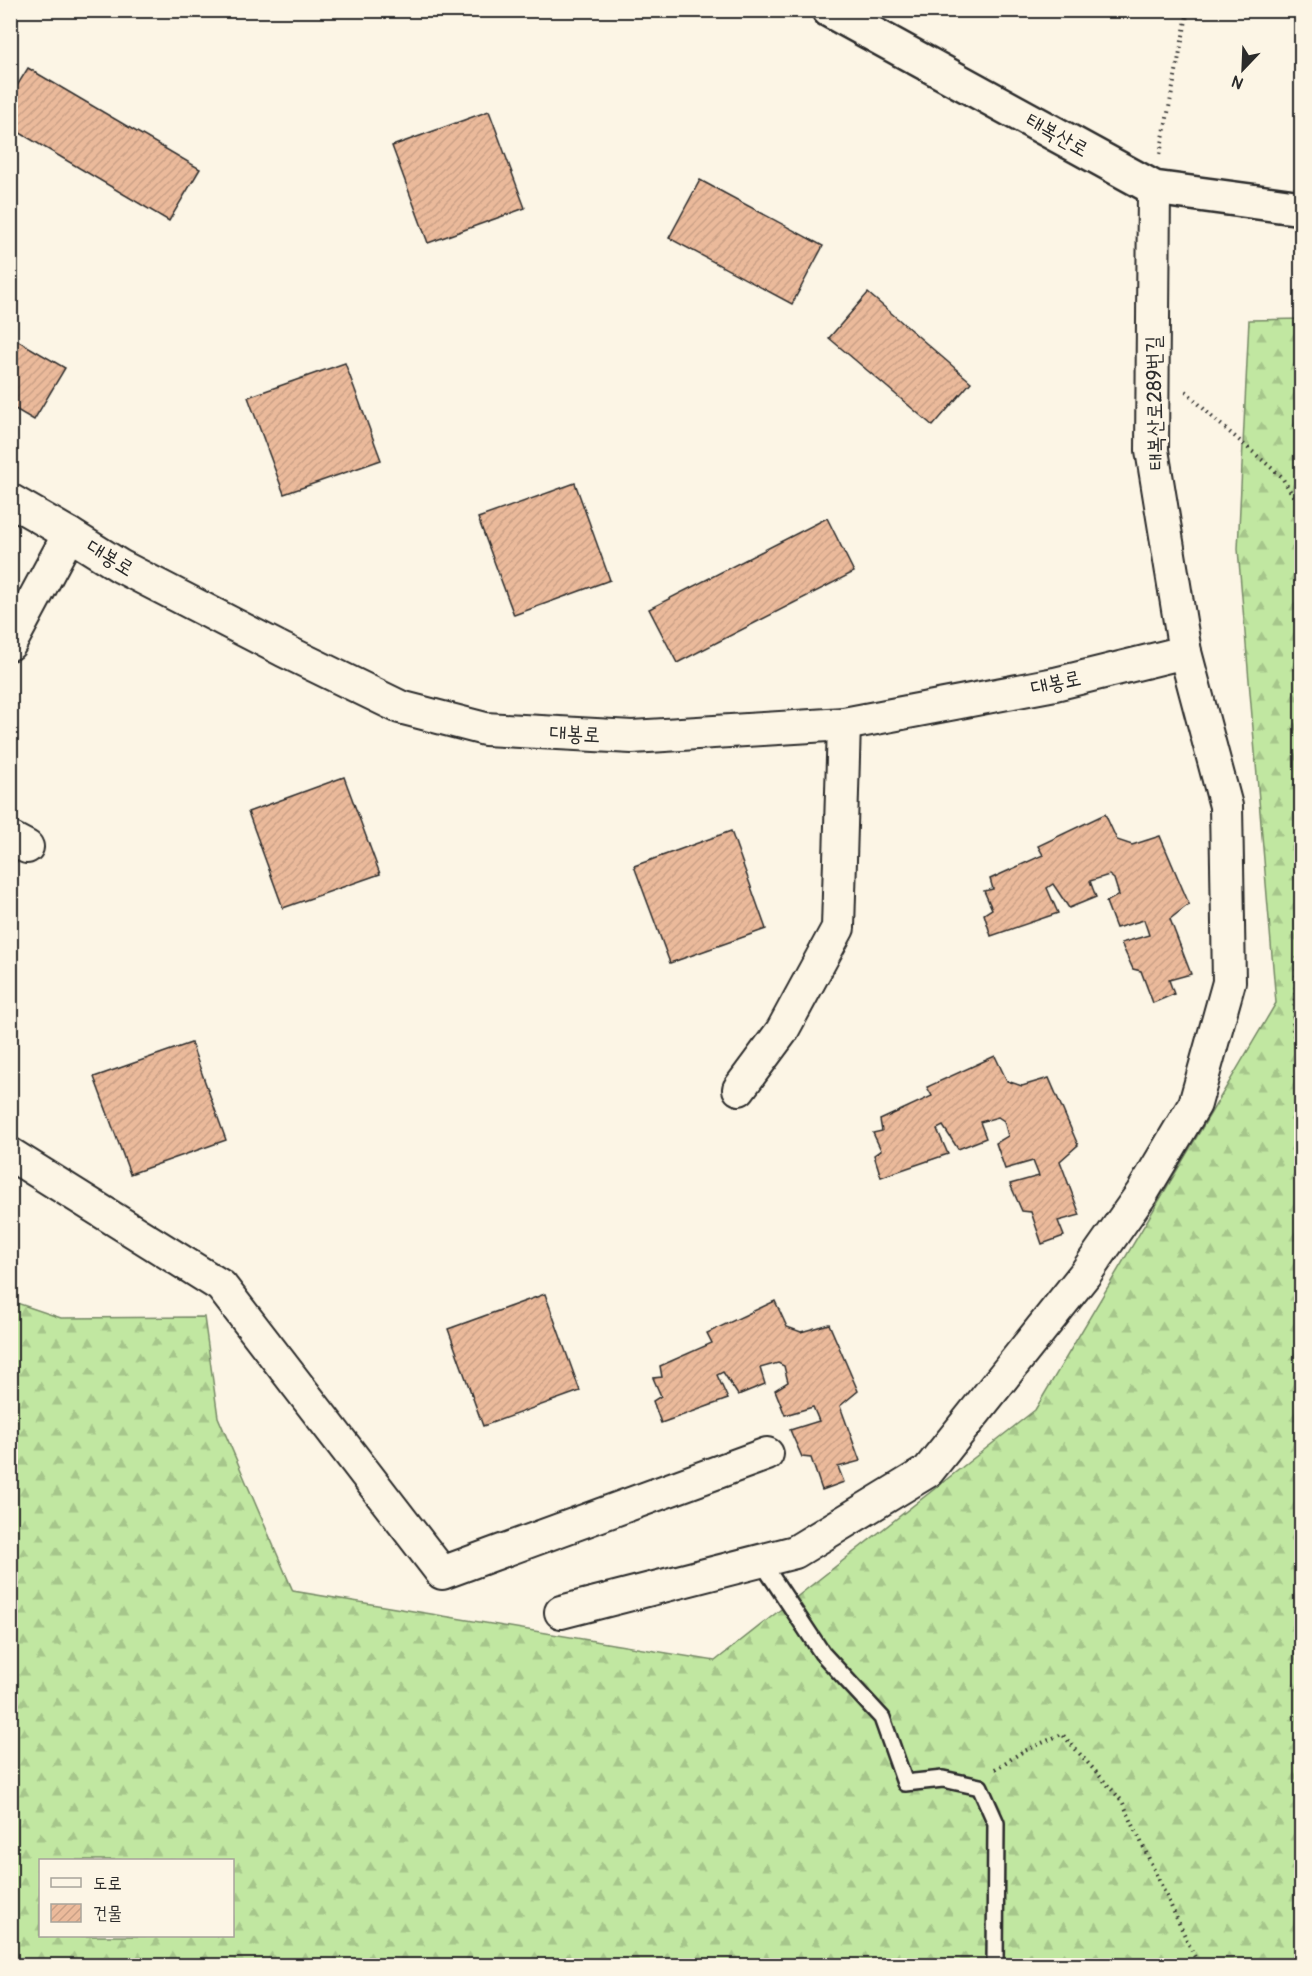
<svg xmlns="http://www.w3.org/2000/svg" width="1312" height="1976" font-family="Pangolin,'Poor Story',sans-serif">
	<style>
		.forest { fill: url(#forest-firs); stroke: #768966; stroke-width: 1.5; fill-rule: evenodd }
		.building { fill: url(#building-hatch); stroke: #2b2b2b; stroke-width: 1.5 }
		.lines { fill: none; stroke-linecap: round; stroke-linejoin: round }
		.service-casing { stroke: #2b2b2b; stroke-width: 20 }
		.minor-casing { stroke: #2b2b2b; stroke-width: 36 }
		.tertiary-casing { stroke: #2b2b2b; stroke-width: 38 }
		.path { stroke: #2b2b2b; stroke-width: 4; stroke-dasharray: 1.5 4.5; stroke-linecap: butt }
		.service { stroke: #fcf5e5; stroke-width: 15 }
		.minor { stroke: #fcf5e5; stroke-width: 32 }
		.tertiary { stroke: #fcf5e5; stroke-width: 33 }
		.labels { text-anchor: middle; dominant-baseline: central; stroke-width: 6; stroke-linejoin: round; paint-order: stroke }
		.street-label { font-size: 21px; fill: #2b2b2b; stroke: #fcf5e5 }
	</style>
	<defs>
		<pattern id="forest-firs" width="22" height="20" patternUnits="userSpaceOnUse" patternTransform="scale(1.5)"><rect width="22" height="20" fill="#c1e7a1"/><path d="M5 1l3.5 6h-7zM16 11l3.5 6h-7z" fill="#a6c68b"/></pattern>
		<pattern id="building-hatch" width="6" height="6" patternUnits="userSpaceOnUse" patternTransform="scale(1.5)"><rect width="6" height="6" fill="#ebba9b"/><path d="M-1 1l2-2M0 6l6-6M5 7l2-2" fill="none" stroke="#caa086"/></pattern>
	</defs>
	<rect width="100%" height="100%" fill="#fcf5e5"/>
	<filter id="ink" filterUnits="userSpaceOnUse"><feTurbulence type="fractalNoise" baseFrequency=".0167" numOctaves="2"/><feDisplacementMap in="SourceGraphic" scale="12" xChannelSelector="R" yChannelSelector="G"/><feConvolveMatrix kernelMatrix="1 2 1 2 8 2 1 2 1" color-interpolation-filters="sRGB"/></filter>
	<g filter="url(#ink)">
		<path class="forest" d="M1301 319V1965L11 1966V1301L61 1318 204 1317 218 1417 293 1591 715 1661 1035 1410 1276 1003 1238 549 1249 320ZM40 1860H232V1936H40Z"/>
		<g class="building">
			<polygon points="28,68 200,169 169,221 10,127 10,97"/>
			<polygon points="489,111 525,208 428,243 392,146"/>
			<polygon points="700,180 823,246 792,304 669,238"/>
			<polygon points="868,293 971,382 933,426 829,338"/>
			<polygon points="10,336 65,368 34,420 10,406"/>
			<polygon points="345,363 381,460 284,494 248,397"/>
			<polygon points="575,483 610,580 514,615 478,518"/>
			<polygon points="827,518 854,572 677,663 649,609"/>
			<polygon points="344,777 380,874 283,908 248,812"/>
			<polygon points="1105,814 1117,840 1132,845 1160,836 1189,904 1170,919 1191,974 1169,980 1174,994 1153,1003 1141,971 1133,969 1121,943 1149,935 1144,920 1116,928 1106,902 1119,895 1114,879 1109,875 1090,881 1096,897 1069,908 1053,884 1047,888 1058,913 991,936 984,914 992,909 984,891 993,889 990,879 1043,855 1038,846"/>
			<polygon points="731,831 766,929 670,963 634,866"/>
			<polygon points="191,1043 226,1140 130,1174 94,1077"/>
			<polygon points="995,1056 1007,1081 1022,1086 1049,1078 1078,1145 1060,1161 1080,1215 1058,1221 1064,1236 1042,1244 1031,1212 1022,1211 1010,1184 1039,1176 1033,1161 1005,1169 996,1143 1008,1136 1004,1121 998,1117 980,1122 986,1138 958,1149 943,1126 937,1129 948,1154 881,1177 874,1155 881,1150 873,1133 882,1131 880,1120 932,1096 927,1087"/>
			<polygon points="545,1294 580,1391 483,1426 448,1329"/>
			<polygon points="775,1301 787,1327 801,1332 829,1324 858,1391 840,1406 860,1461 838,1467 844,1482 822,1490 811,1458 802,1457 790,1430 819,1421 813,1407 785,1415 775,1390 788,1382 784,1366 778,1363 760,1368 765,1384 738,1395 723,1372 717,1375 728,1399 661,1423 653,1401 661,1396 653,1378 662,1377 660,1366 712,1343 707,1333"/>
		</g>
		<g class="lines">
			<g class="service-casing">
				<polyline id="service" points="761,1561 822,1653 882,1718 905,1783 943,1779 980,1787 996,1823 995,1966"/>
			</g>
			<g class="minor-casing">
				<g id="minor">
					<polyline points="10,500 69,534 120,566 283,650 400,707 485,729 632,737 844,724 1055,684 1185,652"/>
					<polyline points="10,644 69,534"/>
					<polyline points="10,838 27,847"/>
					<polyline points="739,1089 782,1031 838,928 844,724"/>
					<polyline points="10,1154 221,1286 442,1573 767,1454"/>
					<polyline points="561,1612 795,1552 928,1471 1085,1274 1142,1193 1195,1104 1229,982 1226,806 1185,652 1152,450 1154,188"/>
				</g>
			</g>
			<g class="tertiary-casing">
				<polyline id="tertiary" points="829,10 1154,188 1302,208"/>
			</g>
			<g class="path">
				<polyline points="1160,154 1188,10"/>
				<polyline points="1186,391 1213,418 1281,476 1302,510"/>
				<polyline points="1302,946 1298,954 1293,1027 1302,1086"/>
				<polyline points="995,1769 1022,1752 1062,1734 1122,1801 1199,1966"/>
			</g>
			<use href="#service" class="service"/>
			<use href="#minor" class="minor"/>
			<use href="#tertiary" class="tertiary"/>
		</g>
	</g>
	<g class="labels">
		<g class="street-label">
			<text transform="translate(1057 135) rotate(29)">태복산로</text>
			<text transform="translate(1155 403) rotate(-91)">태복산로289번길</text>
			<text transform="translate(110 558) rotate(31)">대봉로</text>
			<text transform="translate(1056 683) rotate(-12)">대봉로</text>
			<text transform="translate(575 734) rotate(3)">대봉로</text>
		</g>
	</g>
	<rect width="1312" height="1976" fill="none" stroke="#fcf5e5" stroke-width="36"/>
	<rect x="18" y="18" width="1276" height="1940" fill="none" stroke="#2b2b2b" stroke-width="2" filter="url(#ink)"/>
	<rect x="39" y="1859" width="195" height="78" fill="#fcf5e5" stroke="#a8a49b" stroke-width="1.5"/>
	<rect x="51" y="1878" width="30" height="9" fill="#fcf5e5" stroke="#a8a49b" stroke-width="1.5"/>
	<text x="93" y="1889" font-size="18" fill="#2b2b2b">도로</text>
	<rect x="51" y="1904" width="30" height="18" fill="url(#building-hatch)" stroke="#a8a49b" stroke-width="1.5"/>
	<text x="93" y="1919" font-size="18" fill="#2b2b2b">건물</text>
	<g transform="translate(1243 69) rotate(203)" stroke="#fcf5e5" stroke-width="4.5" paint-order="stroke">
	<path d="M0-4.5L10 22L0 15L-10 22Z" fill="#2b2b2b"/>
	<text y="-9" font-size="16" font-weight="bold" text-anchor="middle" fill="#2b2b2b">N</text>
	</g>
</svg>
